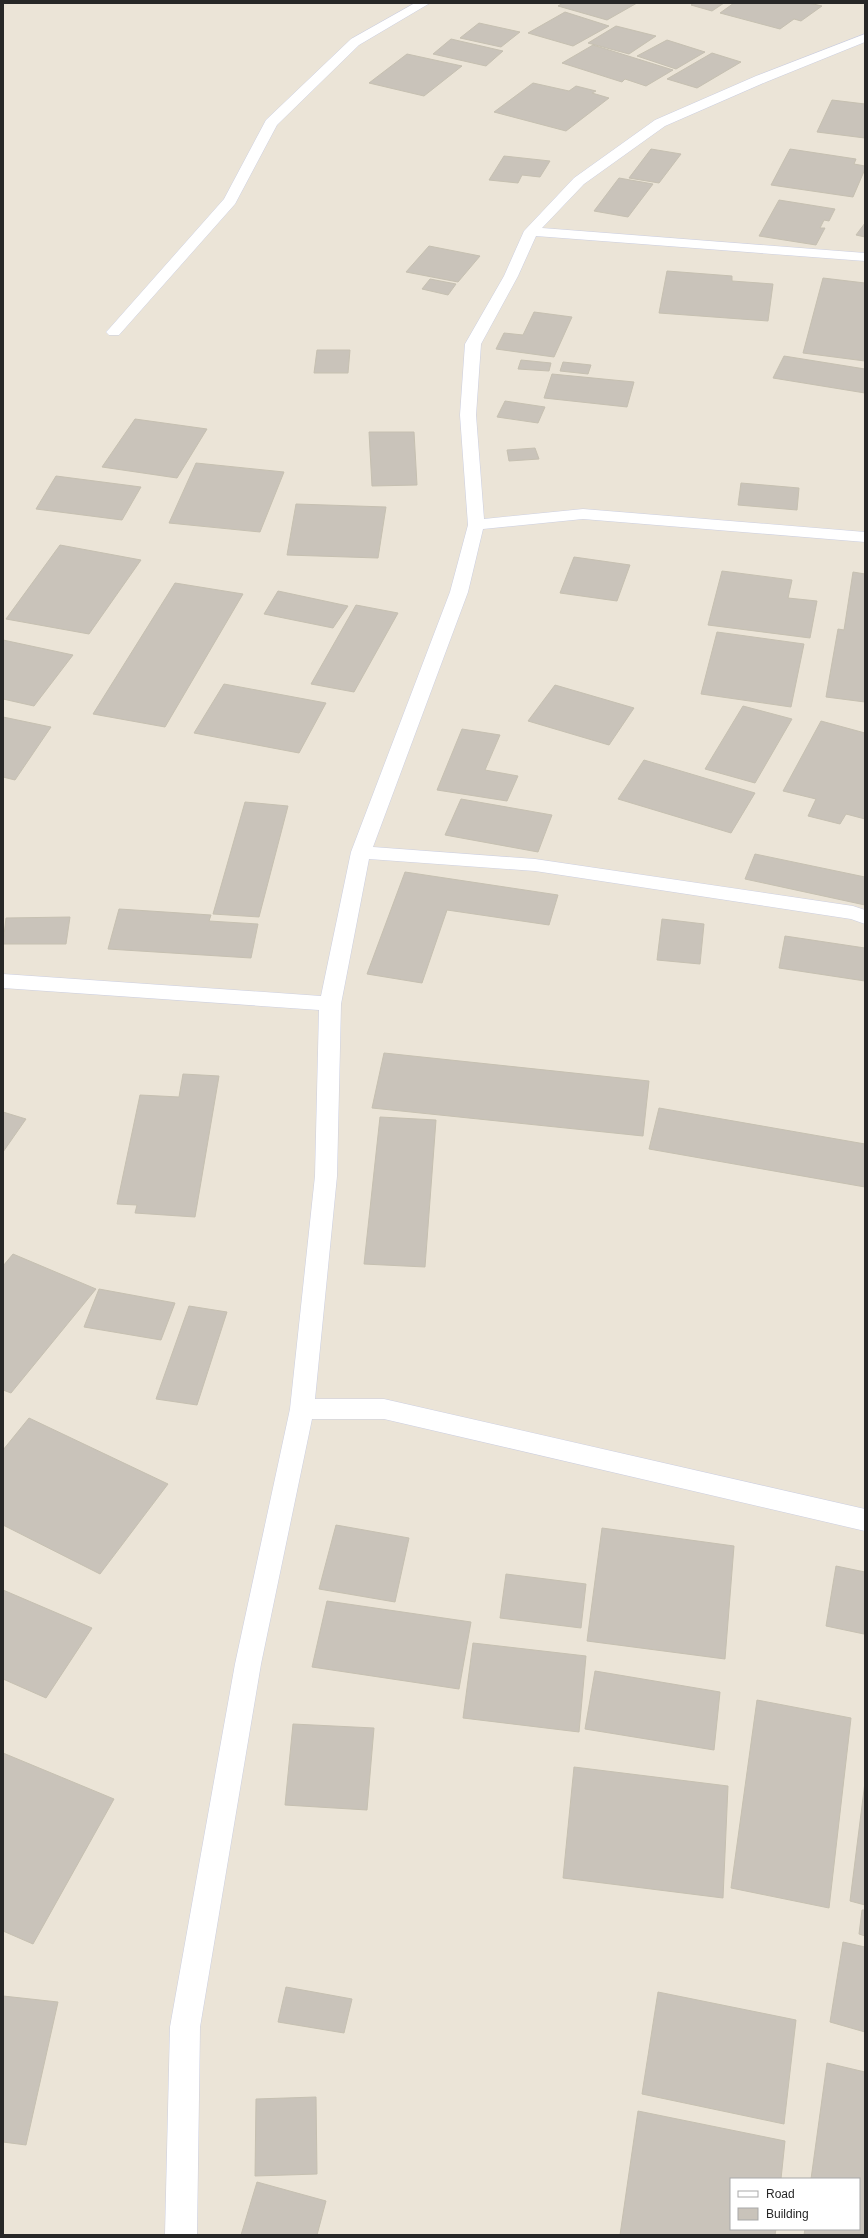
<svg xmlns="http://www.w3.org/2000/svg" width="868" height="2238" font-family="Helvetica,sans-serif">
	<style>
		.building { fill: #c9c3ba; stroke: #c6c0b1 }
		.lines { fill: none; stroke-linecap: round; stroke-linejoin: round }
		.minor-casing { stroke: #cccfe1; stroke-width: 1 }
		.minor { fill: #fff; fill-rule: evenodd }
	</style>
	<rect width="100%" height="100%" fill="#ebe4d7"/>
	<g class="building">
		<polygon points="563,3 637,3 607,20 558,6"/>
		<polygon points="694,3 724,3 712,11 691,5"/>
		<polygon points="734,3 809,3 822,6 801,21 794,19 780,29 720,13"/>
		<polygon points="565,12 609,26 573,46 528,33"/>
		<polygon points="479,23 520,32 501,47 460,38"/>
		<polygon points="616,26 656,36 629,54 588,43"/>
		<polygon points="451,39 503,51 486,66 433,54"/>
		<polygon points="667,40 705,52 676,69 637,56"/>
		<polygon points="593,45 673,70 646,86 625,79 622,82 562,63"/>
		<polygon points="712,53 741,62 697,88 667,79"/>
		<polygon points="407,54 462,66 424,96 369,83"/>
		<polygon points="533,83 569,91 576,86 596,91 592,93 609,98 566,131 494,112"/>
		<polygon points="832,100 865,104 865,138 817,132"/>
		<polygon points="651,149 681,154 659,183 629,178"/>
		<polygon points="790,149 856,159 854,164 865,166 865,169 853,197 771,185"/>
		<polygon points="504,156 550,161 540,177 522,175 518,183 489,180"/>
		<polygon points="619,178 653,184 628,217 594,211"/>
		<polygon points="779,200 835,209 829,221 824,220 820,228 825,228 816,245 759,236"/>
		<polygon points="865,223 865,237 856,235"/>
		<polygon points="429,246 480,256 458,282 406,272"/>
		<polygon points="667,271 732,276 732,281 773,284 768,321 659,313"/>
		<polygon points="823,278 865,283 865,361 803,353"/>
		<polygon points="430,279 456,284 448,295 422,289"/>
		<polygon points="534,312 572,317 554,357 496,349 504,333 523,335"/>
		<polygon points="317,350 350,350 348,373 314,373"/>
		<polygon points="784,356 865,369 865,393 773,378"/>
		<polygon points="521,360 551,363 549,371 518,369"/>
		<polygon points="563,362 591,365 588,374 560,371"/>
		<polygon points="552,374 634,382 627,407 544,398"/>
		<polygon points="505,401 545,407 538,423 497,417"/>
		<polygon points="135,419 207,429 177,478 102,467"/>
		<polygon points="369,432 414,432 417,485 372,486"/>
		<polygon points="535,448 539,459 509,461 507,450"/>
		<polygon points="196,463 284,472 260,532 169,523"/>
		<polygon points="56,476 141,487 122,520 36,509"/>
		<polygon points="741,483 799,488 797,510 738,505"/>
		<polygon points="296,504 386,507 378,558 287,555"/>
		<polygon points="60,545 141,560 89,634 6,619"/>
		<polygon points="574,557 630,565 617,601 560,593"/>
		<polygon points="722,571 792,580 788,598 817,601 810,638 708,625"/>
		<polygon points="853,572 865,574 865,702 826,697 838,629 844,630"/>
		<polygon points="175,583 243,594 165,727 93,714"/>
		<polygon points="278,591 348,606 333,628 264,614"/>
		<polygon points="356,605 398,613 354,692 311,684"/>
		<polygon points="717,632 804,644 791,707 701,694"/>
		<polygon points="3,640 73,655 34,706 3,699"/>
		<polygon points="224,684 326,703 299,753 194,733"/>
		<polygon points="555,685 634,708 609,745 528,721"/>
		<polygon points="743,706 792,719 755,783 705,769"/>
		<polygon points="3,717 51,727 15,780 3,777"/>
		<polygon points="821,721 865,733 865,819 846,814 840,824 808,816 816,799 783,791"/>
		<polygon points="462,729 500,735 485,770 518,776 507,801 437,790"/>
		<polygon points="644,760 755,793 731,833 618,799"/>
		<polygon points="461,799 552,815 538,852 445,835"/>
		<polygon points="245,802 288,806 259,917 213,914"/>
		<polygon points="755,854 865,877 865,905 745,879"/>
		<polygon points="405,872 558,895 549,925 447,910 422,983 367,974"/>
		<polygon points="119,909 211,915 209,921 258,924 251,958 108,949"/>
		<polygon points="70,917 66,944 3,944 6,918"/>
		<polygon points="662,919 704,924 700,964 657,960"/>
		<polygon points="785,936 865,948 865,981 779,968"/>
		<polygon points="384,1053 649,1081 643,1136 372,1108"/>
		<polygon points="183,1074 219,1076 195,1217 135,1213 137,1205 117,1204 140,1095 179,1097"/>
		<polygon points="659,1108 865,1144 865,1187 649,1149"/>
		<polygon points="3,1112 26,1119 3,1152"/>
		<polygon points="380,1117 436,1120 425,1267 364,1264"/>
		<polygon points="13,1254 96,1289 11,1393 3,1390 3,1266"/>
		<polygon points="99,1289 175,1303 161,1340 84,1327"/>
		<polygon points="189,1306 227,1312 197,1405 156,1399"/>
		<polygon points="29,1418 168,1484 100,1574 3,1525 3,1450"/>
		<polygon points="336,1525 409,1538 395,1602 319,1589"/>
		<polygon points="602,1528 734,1546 725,1659 587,1641"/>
		<polygon points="836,1566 865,1572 864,1634 826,1626"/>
		<polygon points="506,1574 586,1584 581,1628 500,1618"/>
		<polygon points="3,1590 92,1628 46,1698 3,1679"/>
		<polygon points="327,1601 471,1622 459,1689 312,1667"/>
		<polygon points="473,1643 586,1656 579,1732 463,1718"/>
		<polygon points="595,1671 720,1692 714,1750 585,1729"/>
		<polygon points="757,1700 851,1718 829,1908 731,1888"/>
		<polygon points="293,1724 374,1728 367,1810 285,1805"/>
		<polygon points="3,1753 114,1799 33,1944 3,1931"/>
		<polygon points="574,1767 728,1786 723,1898 563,1878"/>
		<polygon points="865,1782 865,1905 850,1901"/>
		<polygon points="862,1910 865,1910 865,1936 859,1934"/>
		<polygon points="843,1942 865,1947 865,2032 830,2022"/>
		<polygon points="286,1987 352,1999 344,2033 278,2022"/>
		<polygon points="658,1992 796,2020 784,2124 642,2094"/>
		<polygon points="3,1996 58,2002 26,2145 3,2142"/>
		<polygon points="827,2063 865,2072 865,2235 804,2235 805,2229 859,2229 859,2179 811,2179"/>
		<polygon points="316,2097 317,2174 255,2176 256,2099"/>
		<polygon points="638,2111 785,2141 781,2179 731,2179 731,2229 776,2229 775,2235 620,2235"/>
		<polygon points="257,2182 326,2201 317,2235 241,2235"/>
	</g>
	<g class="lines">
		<g class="minor-casing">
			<g id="minor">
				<polygon points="415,3 430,3 359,45 277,125 235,204 119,335 109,335 106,332 109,329 224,199 266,120 351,39"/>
				<polygon points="865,34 865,42 766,82 665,126 584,184 542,228 865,253 865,261 536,236 518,276 481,344 476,415 484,519 583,509 865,532 865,542 583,519 483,529 468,592 373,847 535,859 853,906 865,910 865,924 851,919 535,871 369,859 341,1004 337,1176 315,1399 384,1399 865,1509 865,1531 384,1419 312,1419 261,1664 200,2027 197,2235 165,2235 170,2027 235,1664 290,1409 315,1176 319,1010 3,988 3,974 321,996 351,852 450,592 468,525 460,415 465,344 504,276 524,231 574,178 655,120 756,76"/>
			</g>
		</g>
		<use href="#minor" class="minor"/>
	</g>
	<rect width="868" height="2238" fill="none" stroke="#272727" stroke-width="8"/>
	<rect x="730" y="2178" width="130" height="52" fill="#ffffff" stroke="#a9a9a9"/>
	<rect x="738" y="2191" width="20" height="6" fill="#ffffff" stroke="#a9a9a9"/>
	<text x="766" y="2198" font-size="12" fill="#272727">Road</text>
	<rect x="738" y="2208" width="20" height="12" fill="#c9c3ba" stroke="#a9a9a9"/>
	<text x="766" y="2218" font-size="12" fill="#272727">Building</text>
</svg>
